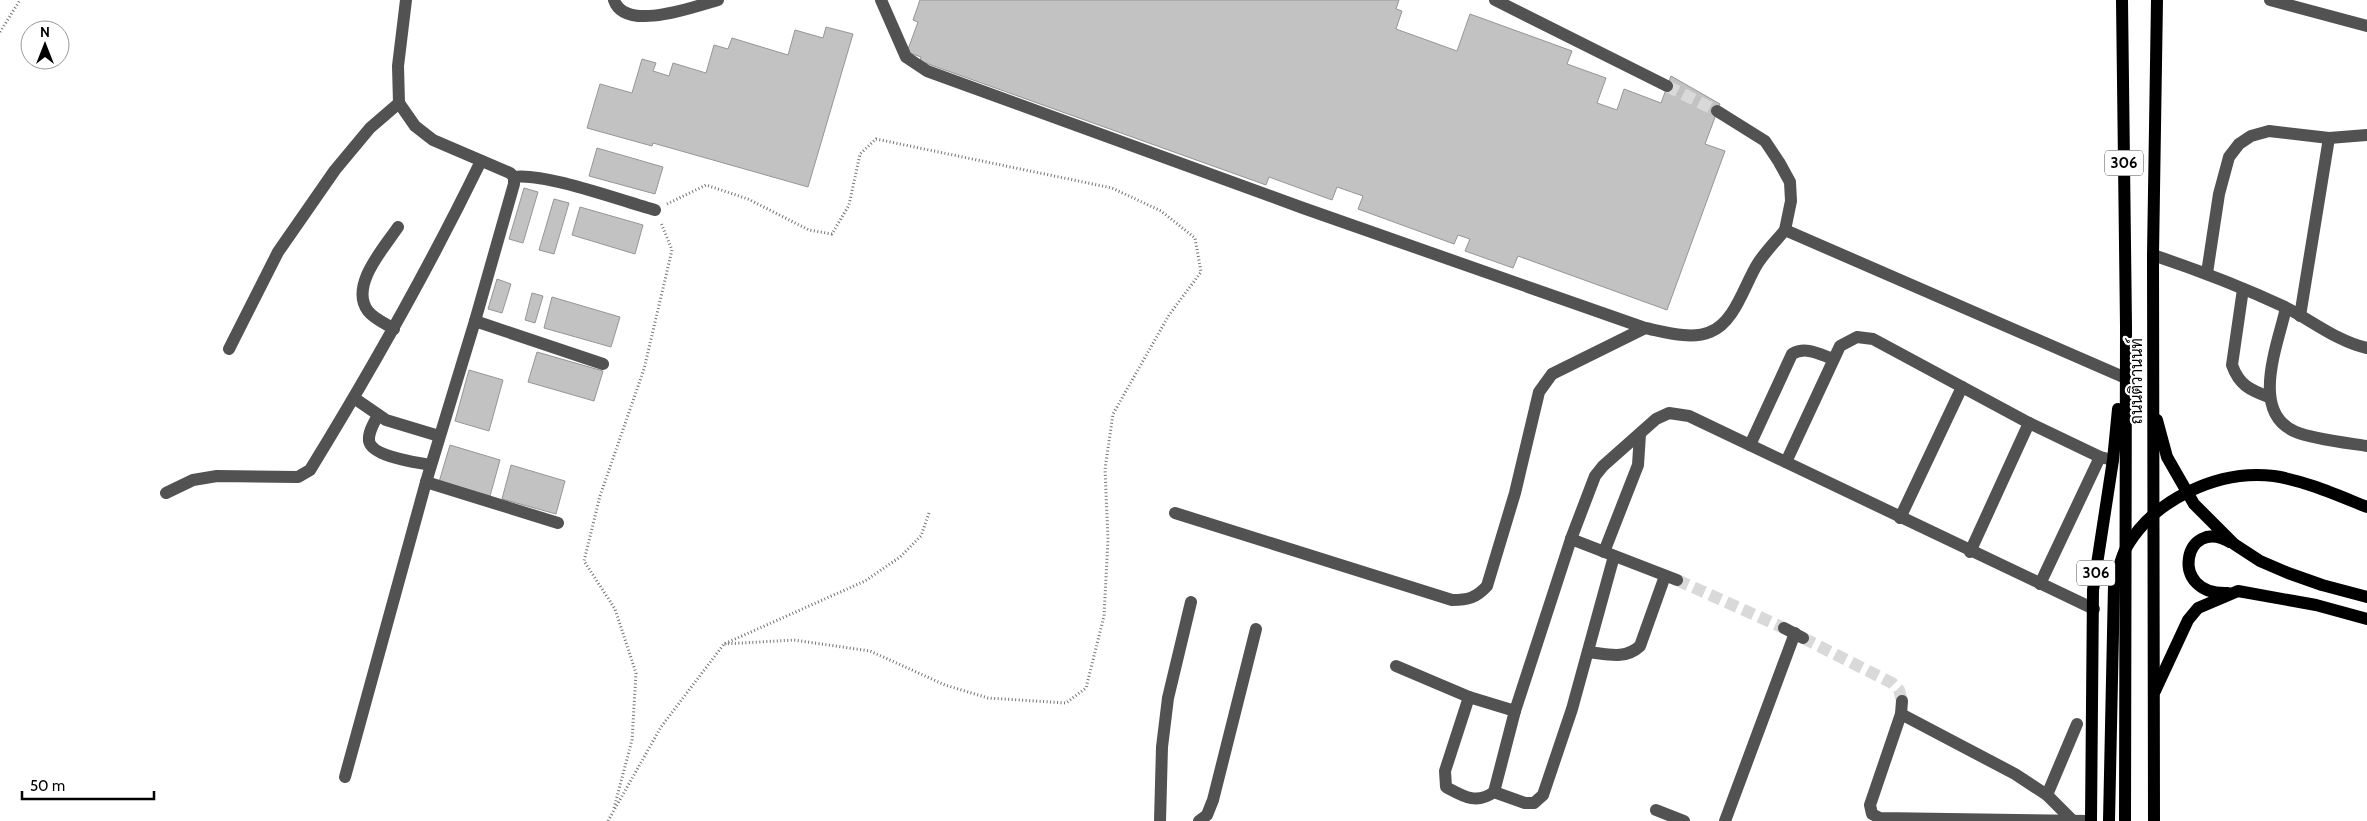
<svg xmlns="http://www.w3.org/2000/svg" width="2367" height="821" font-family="Cabin,Sarabun,sans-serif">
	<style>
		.building { fill: #c2c2c2; stroke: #969696 }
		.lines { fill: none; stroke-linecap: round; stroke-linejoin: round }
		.minor-tunnel { stroke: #d9d9d9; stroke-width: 12; stroke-dasharray: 12 6; stroke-linecap: butt }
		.path { stroke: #747474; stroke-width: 3; stroke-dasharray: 1 2.5; stroke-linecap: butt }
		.minor { stroke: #525252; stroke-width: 12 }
		.major { stroke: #000; stroke-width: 12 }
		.labels { text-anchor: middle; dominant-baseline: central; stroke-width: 4.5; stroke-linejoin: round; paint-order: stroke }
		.shield { fill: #fff; stroke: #4c4c4c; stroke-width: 1 }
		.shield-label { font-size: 15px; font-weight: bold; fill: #000 }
		.street-label { font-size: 16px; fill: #000; stroke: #fff }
	</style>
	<rect width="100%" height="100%" fill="#fff"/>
	<g class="building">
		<polygon points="920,0 1399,0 1396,9 1402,11 1396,29 1457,51 1470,14 1572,51 1567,64 1606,78 1597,103 1617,110 1624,89 1661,103 1671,76 1720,104 1705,144 1725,151 1667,310 1518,256 1513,268 1465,251 1470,239 1458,235 1454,244 1358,209 1363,196 1337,187 1332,200 1269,177 1266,185 920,61 921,57 907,52 918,22 913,20"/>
		<polygon points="826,27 853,34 808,187 653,143 652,146 587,128 600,84 632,93 642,59 656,63 653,71 669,76 673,63 706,73 714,45 728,49 732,38 788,55 795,30 823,38"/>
		<polygon points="597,148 663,167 655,194 589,176"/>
		<polygon points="524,188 538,192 523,243 509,239"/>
		<polygon points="554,199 569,203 554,254 539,250"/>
		<polygon points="580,207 643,225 635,254 572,235"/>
		<polygon points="497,279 511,284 502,313 488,309"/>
		<polygon points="532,293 543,296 535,323 525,320"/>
		<polygon points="552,297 620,317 611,347 544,328"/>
		<polygon points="537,352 603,371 594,401 528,382"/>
		<polygon points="469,370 503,380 489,431 455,421"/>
		<polygon points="450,445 500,460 490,496 439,482"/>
		<polygon points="511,465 565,481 556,514 502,499"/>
	</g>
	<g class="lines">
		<g class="minor-tunnel">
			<polyline points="1667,86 1717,111"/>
			<polyline points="1677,580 1784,628"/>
			<polyline points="1803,638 1892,683 1899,690 1902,701"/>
		</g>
		<g class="path">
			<polyline points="0,32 20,0"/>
			<polyline points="667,204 706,185 748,199 809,230 832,234 849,205 860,154 876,139 1112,188 1161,211 1195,238 1201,272 1169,315 1113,414 1105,469 1108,539 1104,616 1086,688 1066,703 988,698 945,685 870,651 794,640 724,644"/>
			<polyline points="614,808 632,740 636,673 615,609 584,561 600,496 644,369 672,250 661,223"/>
			<polyline points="608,821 661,727 724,644 865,581 900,557 921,536 929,513"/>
		</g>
		<g class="minor">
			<path d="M614 0C625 33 696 6 718 0"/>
			<path d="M881 0 906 57 927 71 1303 208 1645 328C1665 332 1691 340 1710 332 1735 323 1745 283 1758 263 1766 251 1776 241 1785 230"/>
			<polyline points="1495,0 1667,86"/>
			<polyline points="2270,0 2367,26"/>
			<polyline points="1717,111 1765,141 1779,162 1790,182 1791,201 1785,230 2121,376"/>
			<path d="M514 177C543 172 622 201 655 210"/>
			<path d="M2153 255C2198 270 2242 287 2285 307 2311 320 2338 342 2367 348"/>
			<polyline points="2207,273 2219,194 2229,157 2239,144 2251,136 2269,131 2329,138 2367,135"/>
			<path d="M2243 289 2232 365C2239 385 2250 390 2269 397"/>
			<path d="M2286 308C2278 344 2249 413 2296 432 2312 439 2348 443 2367 446"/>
			<polyline points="2300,316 2329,138"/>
			<polyline points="475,321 603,364"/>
			<path d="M394 329C386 324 373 318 368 311 349 286 384 248 398 227"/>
			<polyline points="229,349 278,252 335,170 370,128 399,103"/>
			<polyline points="354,398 386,420 439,436"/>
			<path d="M378 415C374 423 368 432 369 441 372 457 416 462 430 465"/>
			<path d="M1750 445 1792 354C1806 346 1819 354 1833 359"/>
			<polyline points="1786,462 1840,346 1857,337 1873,339 2029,423 2100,457 2113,460"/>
			<polyline points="426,482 558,523"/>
			<path d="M166 493 193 480 217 476 298 477 310 470C372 369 429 268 481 161"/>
			<path d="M1175 513 1452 600C1468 600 1476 598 1487 586L1515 493 1539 392 1552 374 1645 328"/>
			<polyline points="1900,518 1962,387"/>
			<polyline points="1571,539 1677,580"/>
			<polyline points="1604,552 1638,465 1640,434"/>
			<polyline points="1970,552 2029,423"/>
			<polyline points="2040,584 2100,457"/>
			<polyline points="1784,628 1803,638"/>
			<path d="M1588 652C1607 654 1625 660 1640 646L1665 576"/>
			<polyline points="1396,666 1469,697 1515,711 1571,539 1595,476 1603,466 1656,419 1669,413 1689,416 2094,609"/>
			<path d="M1469 697 1445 771 1446 787C1463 796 1476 805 1494 792L1515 711"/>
			<polyline points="1902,701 1901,714 1870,805 1872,814 1880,818 2088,821"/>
			<polyline points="1901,714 2015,774 2047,795 2072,820"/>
			<polyline points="345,777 426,482 475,321 514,184 514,177 510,173 433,140 415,126 399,103 398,66 406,0"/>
			<polyline points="1494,792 1525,803 1534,803 1543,795 1572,709 1614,556"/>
			<polyline points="2047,795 2077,724"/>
			<polyline points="1656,810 1684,821"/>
			<polyline points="1160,821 1162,747 1168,698 1191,602"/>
			<polyline points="1199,821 1207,815 1213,800 1256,629"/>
			<polyline points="1725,821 1795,633"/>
		</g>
		<g class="major">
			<polyline points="2122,0 2126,326 2125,821"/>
			<polyline points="2157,420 2167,457 2194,504 2234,544 2260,561 2288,573 2322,585 2367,597"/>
			<path d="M2228 593C2167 596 2184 515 2230 542"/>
			<polyline points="2155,691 2188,620 2198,608 2238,591 2316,605 2367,619"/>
			<polyline points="2091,821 2093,590 2113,460 2118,409"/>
			<path d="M2109 821 2114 586C2117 575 2120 561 2125 550 2152 500 2218 469 2274 476 2306 481 2337 495 2367 507"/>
			<polyline points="2154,821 2153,255 2157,0"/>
		</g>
	</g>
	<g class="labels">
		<g class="shield">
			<rect x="2105" y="150.5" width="38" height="25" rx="4"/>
			<rect x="2077" y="560.5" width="38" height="25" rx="4"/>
		</g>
		<g class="shield-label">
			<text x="2124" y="163">306</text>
			<text x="2096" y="573">306</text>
		</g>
		<g class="street-label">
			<text transform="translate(2136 381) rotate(-90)">ถนนติวานนท์</text>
		</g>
	</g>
	<g transform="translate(45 45)"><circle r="24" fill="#ffffff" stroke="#999999"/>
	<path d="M0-4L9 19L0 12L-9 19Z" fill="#000000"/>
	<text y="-8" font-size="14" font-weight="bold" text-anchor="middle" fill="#000000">N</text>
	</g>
	<path d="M22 791v8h132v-8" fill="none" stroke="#000000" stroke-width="2.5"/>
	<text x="30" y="791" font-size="15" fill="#000000" stroke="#ffffff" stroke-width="4" paint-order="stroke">50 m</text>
</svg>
